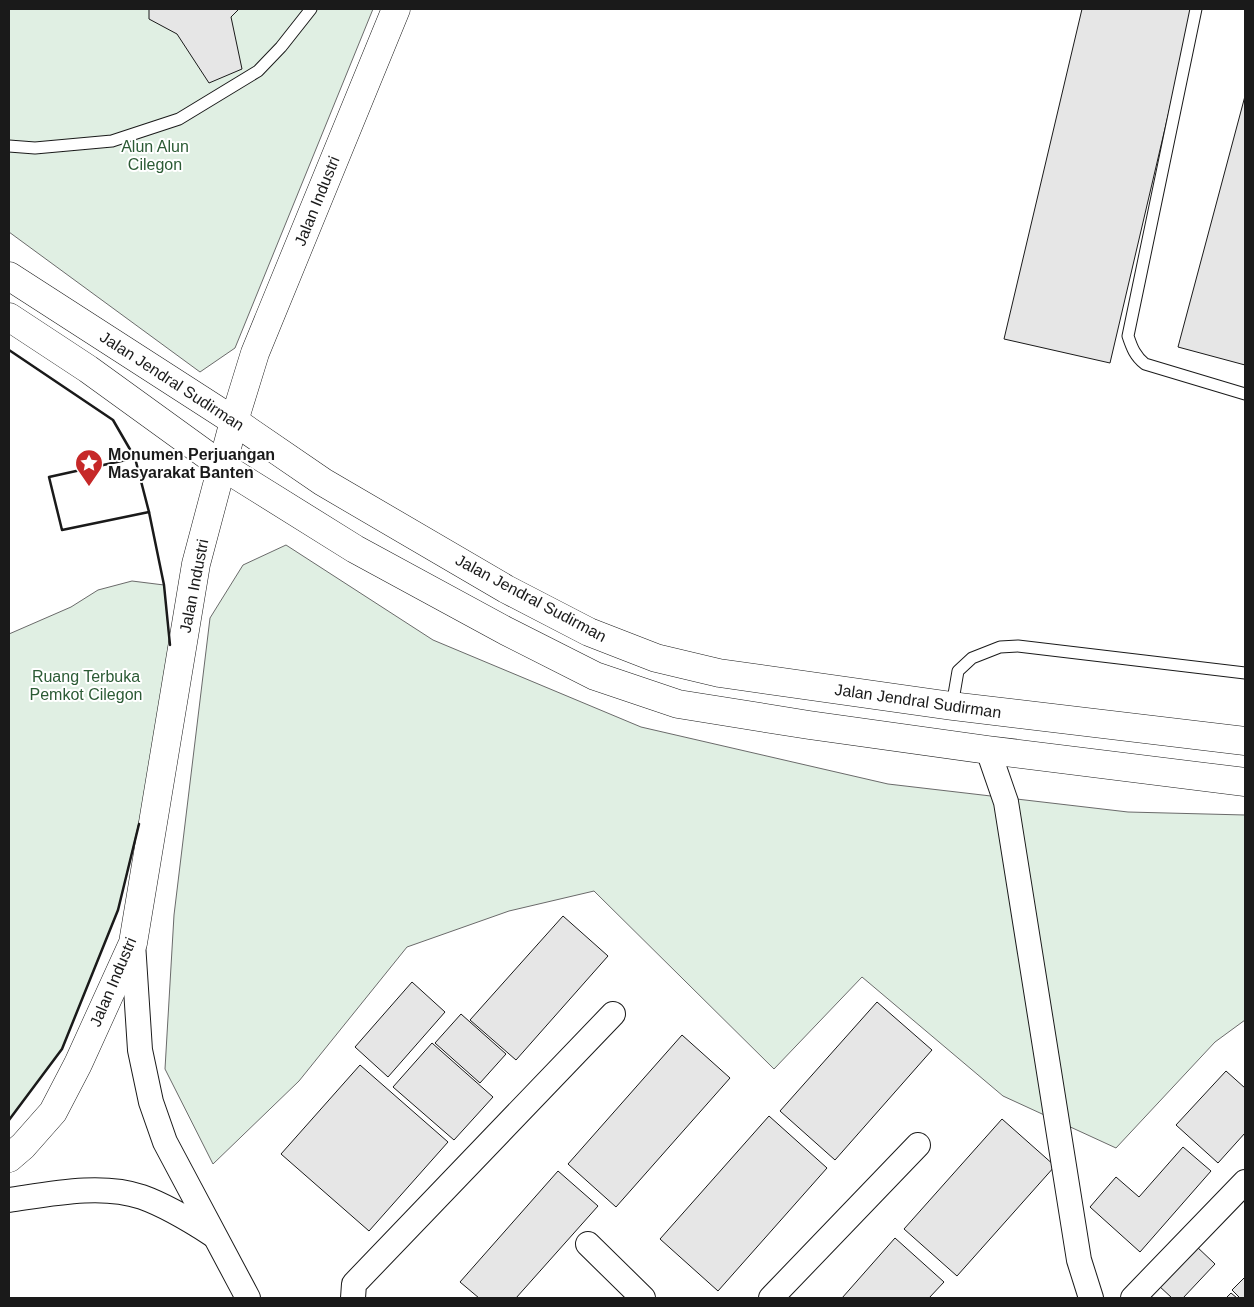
<svg xmlns="http://www.w3.org/2000/svg" width="1254" height="1307" font-family="Helvetica,sans-serif">
	<style>
		.green { fill: #e0efe3; stroke: #6a6a6a }
		.building { fill: #e6e6e6; stroke: #1a1a1a }
		.lines { fill: none; stroke-linecap: round; stroke-linejoin: round }
		.service-casing { stroke: #1a1a1a; stroke-width: 13 }
		.minor-casing { stroke: #1a1a1a; stroke-width: 26 }
		.tertiary-casing { stroke: #1a1a1a; stroke-width: 29 }
		.trunk-casing { stroke: #1a1a1a; stroke-width: 29 }
		.service { stroke: #fff; stroke-width: 11 }
		.minor { stroke: #fff; stroke-width: 24 }
		.tertiary { stroke: #fff; stroke-width: 28 }
		.trunk { stroke: #fff; stroke-width: 28 }
		.wall { stroke: #1a1a1a; stroke-width: 2.5 }
		.labels { text-anchor: middle; dominant-baseline: central; stroke-width: 4; stroke-linejoin: round; paint-order: stroke }
		.park-label { font-size: 16px; fill: #2b5a34; stroke: #fff }
		.street-label { font-size: 16px; fill: #1a1a1a; stroke: #fff }
		.poi-label { font-size: 16px; font-weight: bold; fill: #1a1a1a; stroke: #fff; text-anchor: start }
	</style>
	<rect width="100%" height="100%" fill="#fff"/>
	<g class="green">
		<polygon points="9,9 373,9 235,348 200,372 9,232"/>
		<polygon points="286,545 433,640 641,727 888,784 1128,812 1245,815 1245,1020 1215,1042 1116,1148 1003,1096 862,977 774,1069 594,891 509,911 407,947 299,1081 213,1164 165,1069 174,915 210,618 243,565"/>
		<polygon points="132,581 164,585 170,648 153,764 118,910 62,1049 9,1120 9,634 71,607 98,590"/>
	</g>
	<g class="building">
		<polygon points="149,9 239,9 231,17 242,69 209,83 177,34 149,19"/>
		<polygon points="1082,9 1193,9 1110,363 1004,339"/>
		<polygon points="1245,96 1245,365 1178,347"/>
		<polygon points="563,916 608,956 516,1060 470,1020"/>
		<polygon points="412,982 445,1012 388,1077 355,1047"/>
		<polygon points="877,1002 932,1050 835,1160 780,1111"/>
		<polygon points="461,1014 506,1054 480,1083 435,1043"/>
		<polygon points="682,1035 730,1078 616,1207 568,1164"/>
		<polygon points="432,1043 493,1097 454,1140 393,1087"/>
		<polygon points="360,1065 448,1142 369,1231 281,1154"/>
		<polygon points="1226,1071 1245,1088 1245,1133 1218,1163 1176,1125"/>
		<polygon points="769,1116 827,1168 718,1291 660,1239"/>
		<polygon points="1002,1119 1055,1166 957,1276 904,1229"/>
		<polygon points="1183,1147 1211,1171 1140,1252 1090,1207 1116,1177 1139,1197"/>
		<polygon points="558,1171 598,1206 516,1298 479,1298 460,1282"/>
		<polygon points="895,1238 944,1282 929,1298 842,1298"/>
		<polygon points="1195,1245 1215,1264 1183,1298 1172,1298 1158,1285"/>
		<polygon points="1245,1277 1245,1298 1240,1298 1232,1290"/>
		<polygon points="1231,1293 1237,1298 1226,1298"/>
	</g>
	<g class="lines">
		<g class="service-casing">
			<g id="service">
				<path d="M1196 9 1128 336C1132 348 1135 356 1145 364L1245 394"/>
				<polyline points="9,146 35,148 112,141 179,119 258,71 281,47 311,9"/>
				<polyline points="952,706 958,671 972,658 1000,647 1018,646 1245,673"/>
			</g>
		</g>
		<g class="minor-casing">
			<g id="minor">
				<polyline points="988,750 1006,802 1079,1260 1091,1298"/>
				<polyline points="133,943 140,1050 151,1102 165,1142 248,1298"/>
				<path d="M9 1200C50 1194 101 1183 142 1197 167 1206 190 1220 213 1235"/>
				<polyline points="588,1244 643,1298"/>
				<polyline points="353,1298 354,1284 613,1014"/>
				<polyline points="771,1298 918,1145"/>
				<polyline points="1133,1298 1245,1182"/>
			</g>
		</g>
		<g class="tertiary-casing">
			<polyline id="tertiary" points="9,1158 23,1146 53,1112 78,1064 133,943 196,564 234,421 255,353 396,9"/>
		</g>
		<g class="trunk-casing">
			<g id="trunk">
				<polyline points="9,276 234,421 323,482 506,589 589,632 656,658 719,673 952,706 1245,741"/>
				<polyline points="9,317 88,369 222,466 355,549 506,631 595,676 678,704 809,725 988,750 1245,782"/>
			</g>
		</g>
		<use href="#service" class="service"/>
		<use href="#minor" class="minor"/>
		<use href="#tertiary" class="tertiary"/>
		<use href="#trunk" class="trunk"/>
		<g class="wall">
			<polyline points="9,350 113,420 135,458 149,512 164,585 170,645"/>
			<polyline points="135,458 49,477 62,530 149,512"/>
			<polyline points="9,1120 62,1049 118,910 139,824"/>
		</g>
	</g>
	<defs>
		<g id="sight-pin" transform="scale(1.4375)"><path d="M0 17L-7.5 6A9.5 9.5 0 1 1 7.5 6Z" fill="#c62828" stroke="#fff"/><path d="M0-6L1.8-2.2L6-1.7L2.9 1.2L3.7 5.4L0 3.3L-3.7 5.4L-2.9 1.2L-6-1.7L-1.8-2.2Z" fill="#fff"/></g>
	</defs>
	<g fill-rule="evenodd">
		<use href="#sight-pin" x="89" y="463"/>
	</g>
	<g class="labels">
		<g class="park-label">
			<text x="155" y="146">Alun Alun<tspan x="155" dy="18">Cilegon</tspan></text>
			<text x="86" y="676">Ruang Terbuka<tspan x="86" dy="18">Pemkot Cilegon</tspan></text>
		</g>
		<g class="street-label">
			<text transform="translate(317 201) rotate(-68)">Jalan Industri</text>
			<text transform="translate(172 381) rotate(33)">Jalan Jendral Sudirman</text>
			<text transform="translate(194 586) rotate(-79)">Jalan Industri</text>
			<text transform="translate(531 598) rotate(28)">Jalan Jendral Sudirman</text>
			<text transform="translate(918 701) rotate(8)">Jalan Jendral Sudirman</text>
			<text transform="translate(113 982) rotate(-67)">Jalan Industri</text>
		</g>
		<g class="poi-label">
			<text x="108" y="454">Monumen Perjuangan<tspan x="108" dy="18">Masyarakat Banten</tspan></text>
		</g>
	</g>
	<rect width="1254" height="1307" fill="none" stroke="#1a1a1a" stroke-width="20"/>
</svg>
